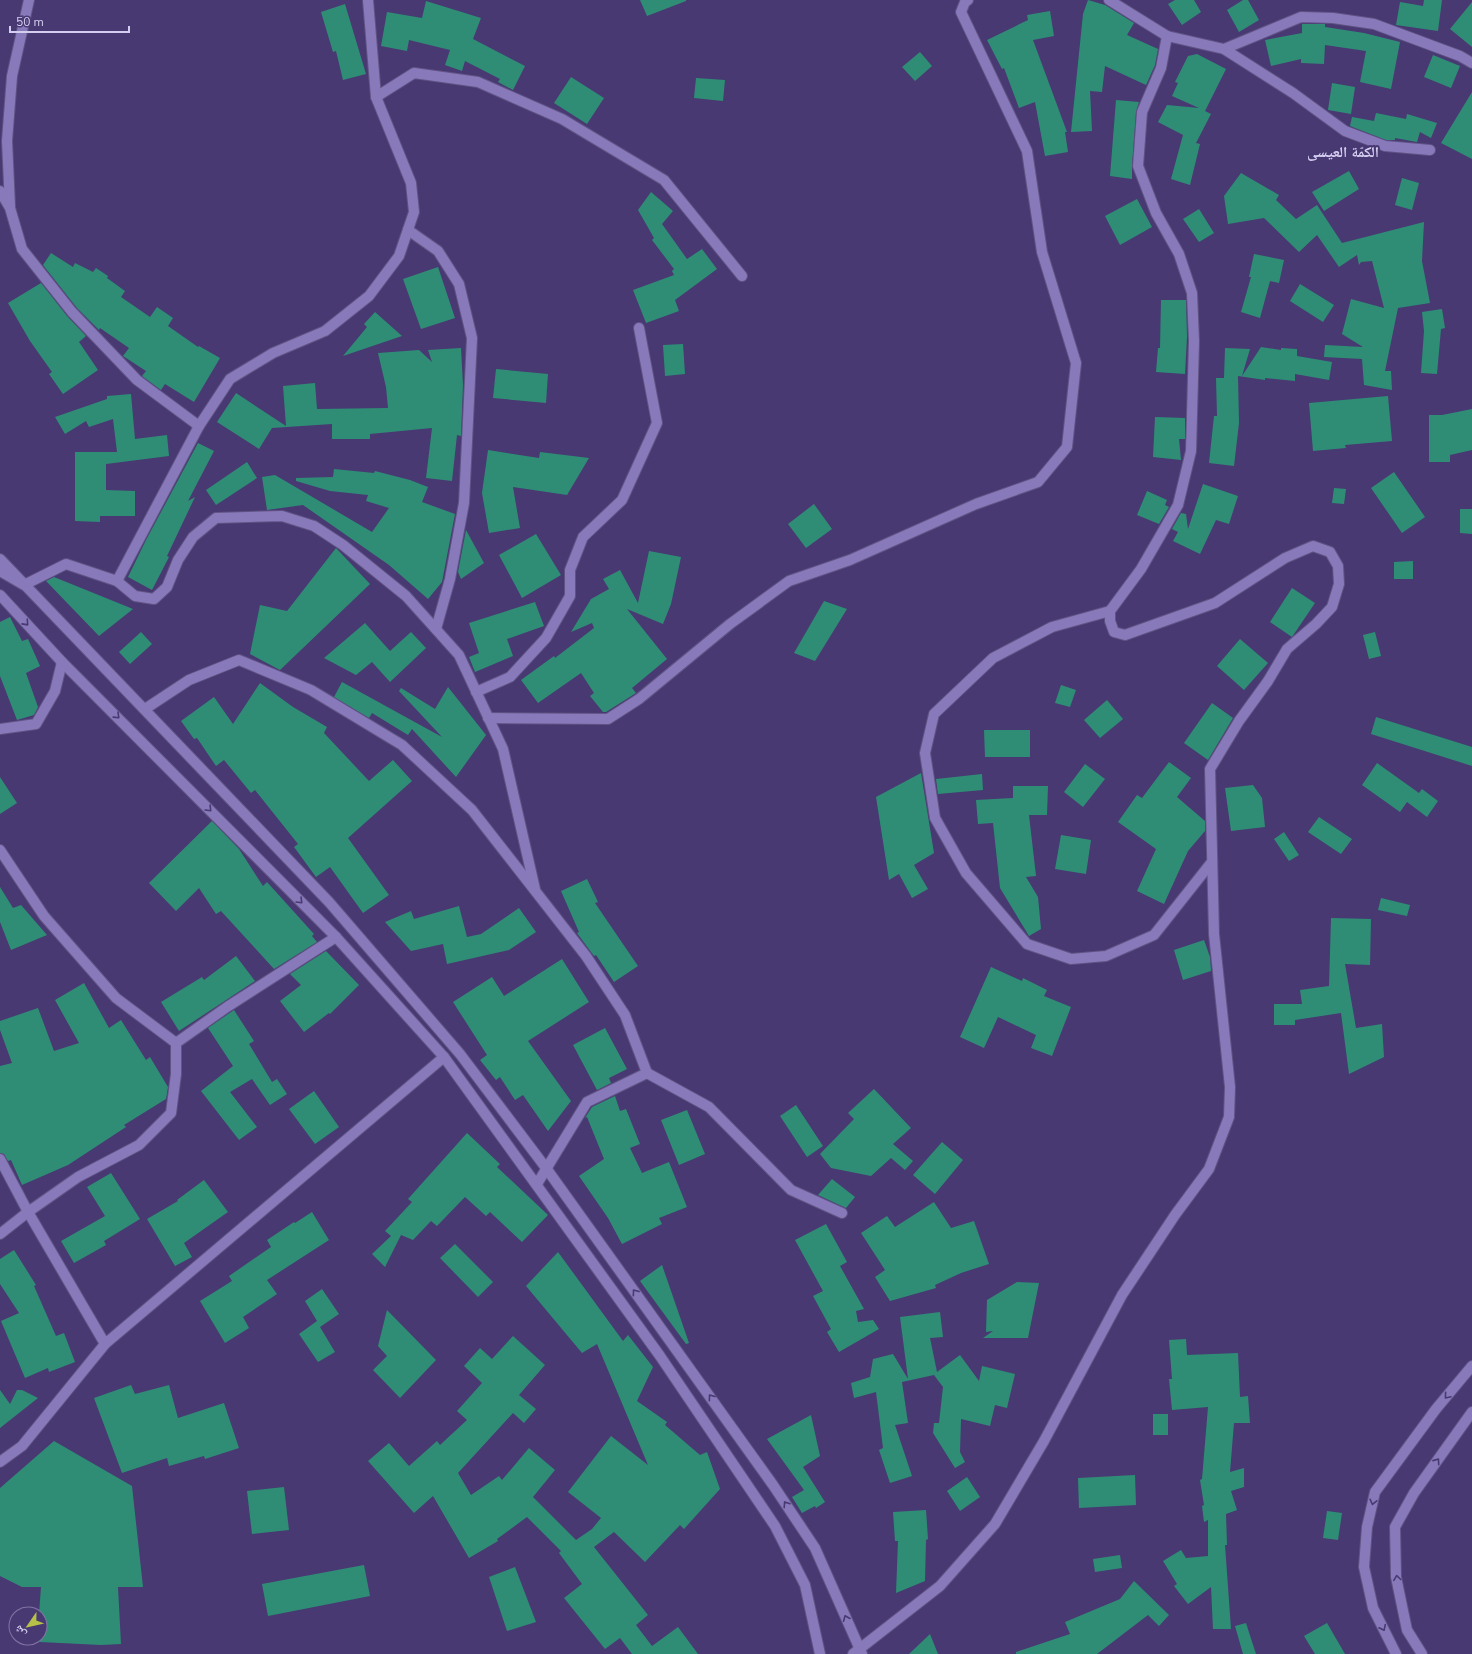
<svg xmlns="http://www.w3.org/2000/svg" width="1472" height="1654" font-family="'Nunito Sans','Noto Naskh Arabic',sans-serif">
	<style>
		.building { fill: #2f8d76 }
		.lines { fill: none; stroke-linecap: round; stroke-linejoin: round }
		.minor-casing { stroke: #605384; stroke-width: 12 }
		.minor { stroke: #887aba; stroke-width: 10 }
		.oneway { stroke: #483972 }
		.labels { text-anchor: middle; dominant-baseline: central; stroke-width: 4; stroke-linejoin: round; paint-order: stroke }
		.district-label { font-size: 15px; font-weight: bold; fill: #d4cef0; stroke: #483972 }
	</style>
	<rect width="100%" height="100%" fill="#483972"/>
	<g class="building">
		<polygon points="640,0 686,0 686,1 647,16"/>
		<polygon points="1088,0 1105,5 1134,23 1127,35 1158,49 1155,65 1146,85 1105,66 1102,92 1090,91 1092,131 1071,132 1083,14"/>
		<polygon points="1175,0 1194,0 1201,12 1182,25 1168,4"/>
		<polygon points="1243,0 1248,0 1259,20 1239,32 1227,10"/>
		<polygon points="1424,0 1442,0 1438,31 1396,25 1400,2 1423,6"/>
		<polygon points="426,1 481,18 473,39 525,66 513,90 498,82 500,79 465,61 462,71 445,65 450,50 409,40 407,51 381,46 387,12 422,18"/>
		<polygon points="1472,2 1472,47 1450,29"/>
		<polygon points="345,4 366,74 343,80 336,51 333,52 321,12"/>
		<polygon points="1050,11 1054,36 1033,40 1067,132 1065,132 1068,152 1045,156 1035,102 1019,108 1004,68 1002,69 987,40 1028,20 1027,15"/>
		<polygon points="1302,24 1325,24 1325,27 1364,33 1400,42 1391,89 1360,82 1366,51 1325,45 1324,64 1301,63 1301,59 1271,66 1265,40 1302,33"/>
		<polygon points="920,52 932,66 915,81 902,67"/>
		<polygon points="1197,54 1226,69 1205,111 1211,114 1196,143 1200,144 1190,185 1171,179 1183,135 1158,122 1167,105 1199,108 1172,96 1178,83 1175,82 1188,56"/>
		<polygon points="1433,55 1460,66 1451,88 1424,77"/>
		<polygon points="571,77 604,98 587,124 554,103"/>
		<polygon points="696,78 725,80 723,101 694,98"/>
		<polygon points="1332,83 1355,87 1351,114 1328,110"/>
		<polygon points="1472,92 1472,159 1441,143"/>
		<polygon points="1116,100 1139,102 1136,112 1132,166 1132,179 1110,176"/>
		<polygon points="1376,113 1406,119 1407,114 1437,123 1431,138 1420,132 1417,142 1395,138 1395,140 1386,140 1350,126 1352,117 1374,121"/>
		<polygon points="1349,171 1359,189 1324,211 1312,192"/>
		<polygon points="1241,173 1279,195 1276,200 1296,219 1317,205 1342,243 1424,222 1422,261 1430,303 1398,308 1385,371 1391,371 1392,390 1364,385 1362,359 1324,357 1325,345 1363,347 1342,334 1351,299 1384,308 1372,261 1361,262 1359,265 1357,255 1339,267 1317,235 1299,252 1264,218 1228,224 1224,196"/>
		<polygon points="1402,178 1419,183 1412,210 1395,205"/>
		<polygon points="651,192 673,211 662,224 687,259 702,249 717,269 675,300 679,311 646,323 633,290 674,275 672,271 674,269 652,240 654,238 638,210"/>
		<polygon points="1137,199 1152,227 1120,245 1105,216"/>
		<polygon points="1199,209 1214,233 1199,242 1183,219"/>
		<polygon points="51,253 73,267 75,263 93,272 96,268 108,276 107,278 125,291 121,297 150,317 157,307 173,318 168,326 198,347 199,346 220,358 194,402 165,384 161,390 142,376 146,371 123,356 129,348 100,328 99,330 77,308 43,265"/>
		<polygon points="1254,254 1284,260 1279,283 1270,281 1260,318 1241,312 1251,277 1249,277"/>
		<polygon points="438,267 455,318 421,329 403,279"/>
		<polygon points="41,283 67,316 86,336 79,342 98,370 63,394 49,374 52,372 30,341 8,303"/>
		<polygon points="1300,284 1334,305 1323,322 1290,301"/>
		<polygon points="1161,300 1186,300 1187,337 1185,374 1156,372 1158,348 1160,348"/>
		<polygon points="1442,309 1445,328 1441,329 1437,374 1421,373 1424,331 1422,312"/>
		<polygon points="375,312 402,336 343,356 367,327 364,324"/>
		<polygon points="683,344 685,374 665,376 663,345"/>
		<polygon points="1261,347 1281,350 1281,348 1297,349 1297,356 1332,362 1329,380 1295,374 1295,381 1265,378 1265,380 1238,376 1239,423 1234,466 1209,463 1214,416 1217,416 1216,378 1224,378 1225,348 1250,349 1242,376"/>
		<polygon points="461,348 463,385 461,436 457,435 452,481 426,478 432,428 370,434 370,439 332,439 332,424 272,428 259,449 217,422 236,393 286,426 283,386 315,383 317,409 388,408 386,387 378,353 419,350 432,362 428,350"/>
		<polygon points="496,369 548,374 546,403 493,398"/>
		<polygon points="131,394 135,439 167,435 169,456 106,464 106,490 135,491 135,516 100,516 100,522 75,521 75,452 117,452 113,419 89,427 86,421 65,434 55,417 107,399 107,396"/>
		<polygon points="1388,396 1392,441 1345,445 1346,448 1313,451 1309,403"/>
		<polygon points="1472,409 1472,450 1450,455 1450,462 1429,462 1429,415 1442,415"/>
		<polygon points="1155,417 1185,418 1185,439 1179,439 1181,460 1153,457"/>
		<polygon points="198,443 214,451 188,501 195,497 167,556 169,557 152,590 128,577 146,540"/>
		<polygon points="488,450 539,458 540,452 589,458 567,495 513,487 520,528 489,533 482,493"/>
		<polygon points="247,462 257,478 216,505 206,490"/>
		<polygon points="334,469 374,473 375,471 410,480 428,487 422,502 455,514 442,582 428,599 389,565 303,505 267,510 262,477 275,475 372,532 389,508 366,501 368,495 330,491 296,481 296,478 333,477"/>
		<polygon points="1394,472 1425,517 1402,533 1371,488"/>
		<polygon points="1203,484 1238,496 1229,524 1216,520 1200,554 1173,541 1178,532 1172,529 1181,513 1186,514 1188,529"/>
		<polygon points="1334,488 1346,489 1344,504 1332,503"/>
		<polygon points="1147,491 1167,500 1165,505 1169,507 1159,524 1137,515"/>
		<polygon points="814,504 832,529 806,548 788,524"/>
		<polygon points="1460,509 1472,509 1472,534 1460,533"/>
		<polygon points="466,530 484,563 461,579 458,572"/>
		<polygon points="536,534 561,575 522,598 499,555"/>
		<polygon points="336,548 370,584 280,670 250,654 260,605 287,611"/>
		<polygon points="649,551 681,557 671,604 663,624 627,609 667,659 632,688 636,693 606,712 603,712 590,696 594,693 581,673 538,703 521,680 554,656 555,658 594,628 592,623 571,632 591,599 609,589 603,579 620,570 638,603"/>
		<polygon points="1413,561 1413,579 1394,579 1394,562"/>
		<polygon points="54,577 133,609 99,636 46,581"/>
		<polygon points="1292,588 1315,603 1292,637 1270,622"/>
		<polygon points="824,601 847,609 815,661 794,653"/>
		<polygon points="535,602 544,626 507,639 513,656 475,672 469,657 479,653 469,623"/>
		<polygon points="10,617 22,641 28,639 40,666 26,673 38,707 34,715 17,720 0,676 0,622"/>
		<polygon points="365,623 390,651 411,632 426,648 390,682 372,662 356,675 324,658"/>
		<polygon points="141,632 152,644 130,664 119,652"/>
		<polygon points="1375,632 1381,656 1369,659 1363,635"/>
		<polygon points="1240,639 1268,663 1244,690 1217,666"/>
		<polygon points="342,682 442,737 399,691 401,688 435,709 448,687 486,735 456,777 412,729 408,735 372,713 369,718 334,697"/>
		<polygon points="260,683 293,707 327,727 324,733 369,781 393,760 412,781 348,838 389,895 363,913 330,867 316,877 294,847 298,844 255,790 251,793 224,760 216,766 197,738 194,739 181,721 214,697 233,724"/>
		<polygon points="1061,685 1076,690 1070,707 1055,703"/>
		<polygon points="1107,700 1123,719 1100,738 1084,720"/>
		<polygon points="1212,703 1233,718 1208,760 1184,743"/>
		<polygon points="1376,717 1472,747 1472,766 1371,734"/>
		<polygon points="984,730 1030,730 1030,757 985,757"/>
		<polygon points="1169,762 1191,778 1177,797 1205,821 1205,831 1188,851 1164,904 1137,891 1156,849 1118,822 1137,795 1142,798"/>
		<polygon points="1377,763 1419,793 1422,789 1438,801 1427,817 1407,802 1400,812 1362,785"/>
		<polygon points="1085,764 1105,779 1083,807 1064,792"/>
		<polygon points="921,773 934,853 914,865 928,889 912,898 899,874 889,880 876,797"/>
		<polygon points="982,774 983,790 938,794 936,779"/>
		<polygon points="0,777 17,803 0,814"/>
		<polygon points="1253,785 1262,798 1265,827 1231,831 1225,788"/>
		<polygon points="1013,786 1048,786 1047,815 1029,815 1036,876 1026,877 1038,897 1041,929 1029,936 1000,888 993,823 978,824 976,800 1013,798"/>
		<polygon points="1319,817 1352,839 1341,854 1308,832"/>
		<polygon points="212,821 239,849 263,886 267,882 314,934 312,936 317,942 274,969 221,911 216,914 199,888 176,911 149,883"/>
		<polygon points="1284,832 1299,855 1289,861 1274,839"/>
		<polygon points="1061,835 1091,840 1086,874 1055,869"/>
		<polygon points="587,879 598,902 595,903 638,966 614,982 596,955 594,956 577,933 579,932 561,891"/>
		<polygon points="0,887 13,908 21,905 47,935 11,950 0,922"/>
		<polygon points="1381,898 1410,905 1407,916 1378,910"/>
		<polygon points="459,906 467,937 481,934 519,908 536,932 509,950 447,964 443,944 411,951 385,922 411,911 414,919"/>
		<polygon points="1331,918 1371,919 1370,965 1345,964 1356,1028 1382,1024 1384,1057 1349,1074 1341,1013 1295,1020 1295,1025 1274,1025 1274,1004 1302,1004 1300,990 1329,986"/>
		<polygon points="1204,940 1210,957 1211,971 1183,980 1174,950"/>
		<polygon points="326,951 359,985 330,1014 329,1013 304,1032 280,1001 301,985 290,974"/>
		<polygon points="236,956 255,981 179,1031 161,1002 202,977 204,980"/>
		<polygon points="562,959 589,1002 528,1041 571,1101 548,1131 523,1095 515,1100 500,1077 496,1080 480,1060 487,1055 453,1002 492,977 504,996"/>
		<polygon points="991,967 1022,981 1023,978 1047,990 1044,996 1071,1007 1052,1056 1031,1048 1036,1035 998,1017 984,1048 960,1037"/>
		<polygon points="84,983 109,1028 121,1020 146,1060 150,1057 168,1087 166,1099 124,1125 126,1127 68,1165 22,1185 11,1160 8,1161 4,1154 0,1153 0,1066 12,1063 0,1030 0,1021 38,1008 54,1051 79,1043 55,1000"/>
		<polygon points="234,1010 254,1041 249,1044 272,1082 277,1079 287,1094 270,1105 252,1079 230,1092 257,1127 239,1140 201,1091 233,1066 208,1028"/>
		<polygon points="605,1028 627,1069 609,1078 611,1083 597,1090 573,1045"/>
		<polygon points="874,1089 911,1128 893,1144 913,1161 905,1170 891,1158 871,1176 831,1168 820,1154 854,1119 848,1113"/>
		<polygon points="314,1091 339,1127 315,1144 289,1109"/>
		<polygon points="615,1096 620,1111 626,1109 640,1144 630,1148 642,1173 669,1162 687,1207 659,1218 662,1224 622,1244 608,1218 579,1176 604,1159 587,1117 585,1118 592,1107"/>
		<polygon points="796,1105 823,1146 807,1157 780,1116"/>
		<polygon points="687,1110 705,1154 679,1165 661,1120"/>
		<polygon points="467,1133 500,1164 497,1167 548,1215 522,1242 490,1212 486,1216 465,1197 437,1226 431,1221 413,1240 401,1235 385,1267 372,1254 391,1236 385,1231 412,1202 408,1199"/>
		<polygon points="942,1142 963,1160 935,1194 913,1175"/>
		<polygon points="111,1173 140,1219 104,1241 106,1245 74,1263 61,1241 105,1216 87,1187"/>
		<polygon points="832,1179 855,1197 846,1208 818,1195"/>
		<polygon points="204,1180 228,1212 184,1243 192,1257 175,1266 147,1219 178,1201 177,1200"/>
		<polygon points="934,1202 951,1228 974,1221 989,1264 961,1273 935,1285 936,1288 890,1301 875,1277 885,1270 861,1233 887,1216 895,1227"/>
		<polygon points="312,1212 329,1240 267,1280 277,1294 243,1317 249,1328 225,1343 200,1301 232,1281 229,1276 271,1247 267,1240 294,1222 295,1223"/>
		<polygon points="826,1224 847,1262 840,1266 864,1309 856,1311 858,1322 873,1320 879,1329 839,1352 827,1332 831,1329 813,1296 823,1291 795,1240"/>
		<polygon points="455,1244 493,1282 478,1297 440,1258"/>
		<polygon points="14,1250 36,1285 34,1286 56,1336 64,1333 75,1362 49,1372 48,1368 25,1378 1,1321 19,1313 0,1284 0,1259"/>
		<polygon points="558,1252 623,1341 628,1335 653,1367 637,1401 667,1422 665,1425 700,1455 707,1452 720,1489 684,1529 680,1525 645,1562 614,1532 594,1547 648,1615 636,1625 652,1646 678,1627 698,1654 632,1654 620,1638 605,1649 564,1598 582,1584 559,1553 561,1551 527,1517 497,1539 498,1541 469,1558 433,1496 414,1513 368,1461 389,1443 409,1466 437,1441 440,1445 467,1420 457,1411 482,1383 464,1366 480,1348 492,1359 513,1336 545,1365 519,1395 536,1409 524,1423 513,1413 458,1473 471,1495 499,1476 502,1480 529,1448 555,1470 533,1497 576,1540 592,1529 601,1518 568,1492 611,1436 648,1465 597,1344 582,1353 526,1286"/>
		<polygon points="662,1265 689,1343 686,1344 640,1281"/>
		<polygon points="1017,1282 1039,1283 1028,1338 983,1338 993,1331 986,1332 987,1300"/>
		<polygon points="322,1289 339,1314 320,1327 335,1352 318,1362 299,1334 317,1321 305,1301"/>
		<polygon points="387,1310 436,1360 400,1398 373,1370 387,1356 378,1346"/>
		<polygon points="940,1312 943,1337 930,1338 937,1372 960,1355 979,1381 982,1366 1015,1374 1007,1408 995,1405 990,1426 961,1419 960,1452 965,1462 955,1468 933,1433 934,1423 939,1423 943,1387 934,1375 902,1382 908,1423 895,1425 912,1476 890,1483 879,1450 883,1448 876,1392 854,1398 851,1383 870,1377 873,1359 893,1354 908,1379 900,1317"/>
		<polygon points="1186,1339 1187,1355 1238,1353 1240,1397 1248,1396 1250,1423 1234,1423 1230,1472 1244,1468 1244,1487 1231,1491 1237,1510 1226,1514 1227,1545 1225,1545 1231,1629 1213,1629 1211,1587 1188,1604 1174,1586 1177,1584 1163,1561 1181,1550 1186,1558 1208,1556 1208,1520 1204,1522 1202,1506 1204,1505 1200,1480 1202,1479 1208,1407 1172,1410 1169,1379 1172,1379 1169,1340"/>
		<polygon points="131,1385 135,1394 169,1385 178,1418 224,1403 239,1448 205,1459 204,1456 169,1466 167,1458 122,1473 94,1398"/>
		<polygon points="0,1390 10,1404 17,1390 22,1390 38,1398 0,1428"/>
		<rect x="1153" y="1414" width="15" height="21"/>
		<polygon points="811,1415 820,1456 803,1467 825,1502 816,1508 815,1506 802,1513 792,1497 804,1490 767,1439"/>
		<polygon points="54,1441 132,1486 143,1587 118,1587 121,1644 101,1645 40,1642 39,1614 41,1587 22,1587 0,1576 0,1488"/>
		<polygon points="1135,1475 1136,1505 1079,1508 1078,1478"/>
		<polygon points="967,1477 980,1497 960,1511 947,1491"/>
		<polygon points="284,1487 289,1530 252,1534 247,1491"/>
		<polygon points="926,1510 928,1539 926,1540 925,1581 896,1593 898,1541 895,1541 893,1512"/>
		<polygon points="1327,1511 1342,1513 1338,1540 1323,1538"/>
		<polygon points="1120,1555 1122,1568 1095,1572 1093,1559"/>
		<polygon points="364,1565 370,1596 268,1616 262,1584"/>
		<polygon points="515,1567 536,1622 507,1631 489,1577"/>
		<polygon points="1134,1581 1169,1615 1159,1626 1148,1615 1097,1654 1016,1654 1016,1652 1070,1634 1065,1622 1120,1599"/>
		<polygon points="1246,1623 1256,1654 1243,1654 1235,1626"/>
		<polygon points="1327,1623 1345,1654 1315,1654 1304,1636"/>
		<polygon points="930,1634 938,1654 909,1654"/>
	</g>
	<g class="lines">
		<g class="minor-casing">
			<g id="minor">
				<polyline points="1167,36 1224,49 1293,93 1345,131 1385,146 1430,150"/>
				<polyline points="1224,49 1301,17 1333,18 1374,24 1460,56 1472,63"/>
				<polyline points="376,97 414,73 478,82 562,119 664,180 742,276"/>
				<polyline points="0,191 10,208 22,249 72,312 137,380 199,426"/>
				<polyline points="10,206 7,141 12,76 29,0"/>
				<polyline points="408,230 438,251 459,284 472,338 464,503 450,579 436,629"/>
				<polyline points="0,559 329,902 460,1054 546,1168 773,1485 815,1548 862,1654"/>
				<polyline points="0,571 24,585 66,564 117,581 199,426 230,379 273,353 325,331 369,296 399,256 414,212 411,183 376,97 368,0"/>
				<polyline points="117,581 135,596 154,599 167,587 178,560 193,537 216,518 282,516 314,526 343,545 406,596 459,655 503,749 535,889"/>
				<polyline points="0,595 62,662 336,937 444,1057 660,1356 775,1526 805,1585 820,1654"/>
				<polyline points="1110,611 1052,627 993,658 934,714 925,753 935,818 966,873 1027,944 1071,959 1106,956 1154,935 1211,863"/>
				<polyline points="476,692 510,677 546,638 570,596 570,570 583,537 622,500 657,423 639,328"/>
				<polyline points="145,709 189,680 239,660 311,690 402,745 472,810 586,956 625,1015 647,1073"/>
				<polyline points="488,718 608,719 639,699 730,624 789,581 850,560 976,504 1038,482 1067,447 1076,363 1042,252 1027,151 961,12 965,2 968,0"/>
				<polyline points="0,729 36,724 55,691 62,662"/>
				<polyline points="0,850 44,916 116,998 176,1043"/>
				<polyline points="0,1159 28,1212 105,1344"/>
				<polyline points="537,1184 587,1102 647,1073 709,1107 791,1190 842,1213"/>
				<polyline points="0,1234 28,1212 78,1177 139,1145 171,1113 176,1074 176,1043 227,1007 336,937"/>
				<polyline points="0,1462 22,1446 105,1344 444,1057"/>
				<polyline points="853,1654 940,1586 995,1524 1044,1441 1122,1295 1175,1215 1209,1169 1229,1117 1230,1087 1214,934 1210,769 1239,721 1268,681 1287,649 1316,624 1332,607 1339,584 1338,566 1330,552 1313,546 1285,558 1215,603 1125,635 1114,632 1110,621 1110,611 1141,569 1178,505 1191,451 1194,341 1192,293 1179,254 1156,213 1138,166 1142,112 1161,68 1167,36 1109,0"/>
				<polyline points="1396,1654 1373,1608 1364,1567 1367,1527 1375,1492 1436,1409 1472,1366"/>
				<polyline points="1422,1654 1407,1630 1396,1577 1395,1527 1414,1493 1472,1412"/>
			</g>
		</g>
		<use href="#minor" class="minor"/>
	</g>
	<defs><path id="oneway-chevron" d="M-2-3.5L2.5 0L-2 3.5" fill="none" stroke-width="1.6" stroke-linecap="round" stroke-linejoin="round"/></defs>
	<g class="oneway">
		<use href="#oneway-chevron" transform="translate(26 623) rotate(48)"/>
		<use href="#oneway-chevron" transform="translate(117 716) rotate(44)"/>
		<use href="#oneway-chevron" transform="translate(209 809) rotate(46)"/>
		<use href="#oneway-chevron" transform="translate(300 901) rotate(45)"/>
		<use href="#oneway-chevron" transform="translate(635 1292) rotate(-126)"/>
		<use href="#oneway-chevron" transform="translate(1447 1396) rotate(130)"/>
		<use href="#oneway-chevron" transform="translate(711 1397) rotate(-126)"/>
		<use href="#oneway-chevron" transform="translate(1437 1461) rotate(-55)"/>
		<use href="#oneway-chevron" transform="translate(1373 1502) rotate(103)"/>
		<use href="#oneway-chevron" transform="translate(786 1504) rotate(-123)"/>
		<use href="#oneway-chevron" transform="translate(1397 1578) rotate(-98)"/>
		<use href="#oneway-chevron" transform="translate(846 1618) rotate(-113)"/>
		<use href="#oneway-chevron" transform="translate(1383 1628) rotate(64)"/>
	</g>
	<g class="labels">
		<g class="district-label">
			<text x="1343" y="152">الكمّة العيسى</text>
		</g>
	</g>
	<g transform="translate(28 1626) rotate(236)"><circle r="19" fill="#483972" stroke="#8075a4"/>
	<path d="M0-3L7 15L0 10L-7 15Z" fill="#b7c147"/>
	<text y="-6" font-size="11" font-weight="bold" text-anchor="middle" fill="#d4cef0">ش</text>
	</g>
	<path d="M10 26v6h119v-6" fill="none" stroke="#d4cef0" stroke-width="2"/>
	<text x="16" y="26" font-size="12" fill="#d4cef0" stroke="#483972" stroke-width="3" paint-order="stroke">50 m</text>
</svg>
